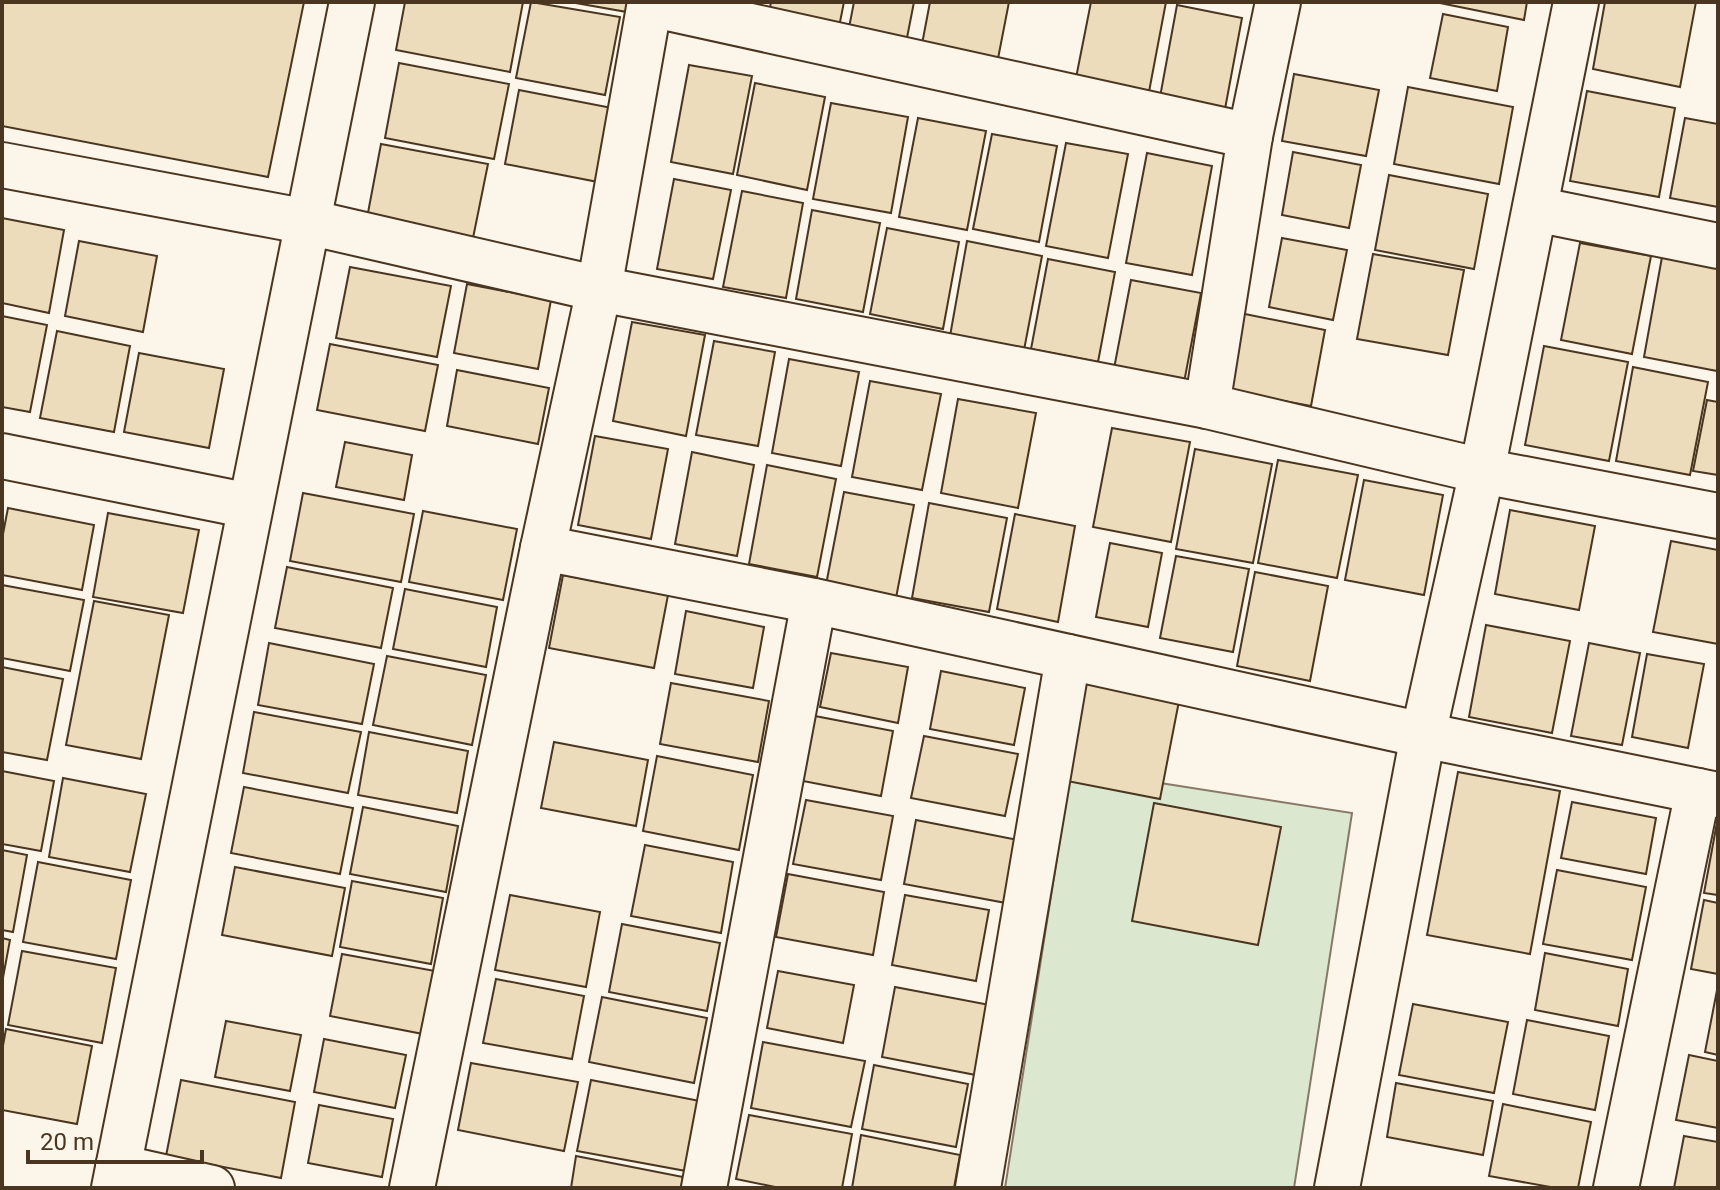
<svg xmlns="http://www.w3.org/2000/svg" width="1720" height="1190" font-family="Roboto,sans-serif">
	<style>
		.green { fill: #dce7d0; stroke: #887966; stroke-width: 2 }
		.building { fill: #ecdcbc; stroke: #4a3520; stroke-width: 2 }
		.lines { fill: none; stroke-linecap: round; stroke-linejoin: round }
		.street-casing { stroke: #4a3520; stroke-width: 48 }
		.street { stroke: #fbf6e9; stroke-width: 44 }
	</style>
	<rect width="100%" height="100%" fill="#fbf6e9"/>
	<polygon class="green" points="1071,769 1352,813 1294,1188 1005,1188"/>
	<g class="building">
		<polygon points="2,2 304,2 268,177 2,126"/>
		<polygon points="405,2 523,2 510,72 396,50"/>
		<polygon points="531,2 620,17 605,95 516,78"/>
		<polygon points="570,2 629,2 627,12"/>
		<polygon points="771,2 844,2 837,37 767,24"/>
		<polygon points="854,2 914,2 905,48 847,38"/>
		<polygon points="930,2 1009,2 995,74 919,60"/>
		<polygon points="1091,2 1166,2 1148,97 1075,83"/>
		<polygon points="1435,2 1527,2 1524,20"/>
		<polygon points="1605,2 1696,2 1680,87 1593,69"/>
		<polygon points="1177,5 1242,18 1225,109 1160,97"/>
		<polygon points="1443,14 1508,27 1497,91 1430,78"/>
		<polygon points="399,63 509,84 494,159 385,138"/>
		<polygon points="689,65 752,76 733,174 671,162"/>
		<polygon points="1294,74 1379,90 1366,156 1282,141"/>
		<polygon points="755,83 825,97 807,190 737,175"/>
		<polygon points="1408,87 1513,107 1499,184 1394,164"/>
		<polygon points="519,90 612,108 598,182 505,164"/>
		<polygon points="1587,91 1675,108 1659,197 1570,181"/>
		<polygon points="831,103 908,117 891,213 813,199"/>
		<polygon points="918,118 986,131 967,230 899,217"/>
		<polygon points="1685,118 1718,124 1718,207 1670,198"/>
		<polygon points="992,134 1057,146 1039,242 973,229"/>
		<polygon points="1066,143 1128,154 1108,258 1046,246"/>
		<polygon points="381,144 488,164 473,238 367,218"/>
		<polygon points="1293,152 1361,165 1349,228 1282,215"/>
		<polygon points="1147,153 1212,166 1192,275 1126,263"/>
		<polygon points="1389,175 1488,194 1474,269 1375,250"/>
		<polygon points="674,179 731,190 713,279 657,269"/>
		<polygon points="742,191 803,203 786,298 723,287"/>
		<polygon points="812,210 880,223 863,312 796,299"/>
		<polygon points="2,218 64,230 49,313 2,303"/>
		<polygon points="887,228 959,242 943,329 870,314"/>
		<polygon points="1282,238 1347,250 1333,320 1269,307"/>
		<polygon points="79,241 157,256 143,332 65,316"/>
		<polygon points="967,241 1042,256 1024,350 950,336"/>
		<polygon points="1580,243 1651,256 1632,354 1561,340"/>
		<polygon points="1373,254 1464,270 1448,355 1357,339"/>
		<polygon points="1662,257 1718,268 1717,371 1644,357"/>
		<polygon points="1048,259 1115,272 1098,362 1031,349"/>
		<polygon points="350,267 451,286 437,357 336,338"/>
		<polygon points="1131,280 1201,293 1182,393 1112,379"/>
		<polygon points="467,284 551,300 538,369 454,353"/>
		<polygon points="1240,313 1325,330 1311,406 1224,390"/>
		<polygon points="2,316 47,325 30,412 2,407"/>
		<polygon points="632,322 705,335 686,436 613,421"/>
		<polygon points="57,331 130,346 114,432 40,418"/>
		<polygon points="714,341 775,352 758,446 696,435"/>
		<polygon points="330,344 438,365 425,431 317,410"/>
		<polygon points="1544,346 1628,362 1609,461 1525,445"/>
		<polygon points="139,353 224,369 209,448 124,432"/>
		<polygon points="789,359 859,372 841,466 772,453"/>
		<polygon points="1633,367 1708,382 1690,475 1616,461"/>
		<polygon points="457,370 549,388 538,444 447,426"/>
		<polygon points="870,381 941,394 922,490 852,477"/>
		<polygon points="958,399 1036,413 1018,508 941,493"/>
		<polygon points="1707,400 1718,402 1718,475 1693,471"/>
		<polygon points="1112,428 1190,442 1171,542 1093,527"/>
		<polygon points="595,436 668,449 651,539 578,525"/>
		<polygon points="345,442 412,455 404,500 336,487"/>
		<polygon points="1195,449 1272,464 1253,563 1176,549"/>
		<polygon points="692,452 754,465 737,556 675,544"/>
		<polygon points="1278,460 1358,475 1337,578 1258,563"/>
		<polygon points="767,465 836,479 817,577 749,564"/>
		<polygon points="1364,480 1443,495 1424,595 1345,580"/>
		<polygon points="844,492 914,505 895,603 825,590"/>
		<polygon points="303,493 414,514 401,582 290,561"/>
		<polygon points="929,503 1007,518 989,612 912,598"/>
		<polygon points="8,508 94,525 82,590 2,575 2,539"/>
		<polygon points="1510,510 1595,526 1579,610 1495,594"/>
		<polygon points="423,511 517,529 503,600 409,582"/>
		<polygon points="108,513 199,530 183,613 93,597"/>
		<polygon points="1015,514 1075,526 1058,622 997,609"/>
		<polygon points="1671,541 1718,550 1718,644 1653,632"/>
		<polygon points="1110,543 1162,553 1148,627 1096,617"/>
		<polygon points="1176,556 1249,569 1233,652 1160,638"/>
		<polygon points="287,567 393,588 381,648 275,628"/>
		<polygon points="1255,572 1328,586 1310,681 1237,666"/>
		<polygon points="563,575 668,595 654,668 549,648"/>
		<polygon points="2,585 84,600 70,671 2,658"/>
		<polygon points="405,589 497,607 486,667 393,649"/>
		<polygon points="94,601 169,615 141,759 66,745"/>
		<polygon points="686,611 764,627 753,688 675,674"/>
		<polygon points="1486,625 1570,641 1552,733 1469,717"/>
		<polygon points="269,643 374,664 362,724 258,705"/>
		<polygon points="1589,643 1640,653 1622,745 1571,736"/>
		<polygon points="831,653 908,667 898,723 820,707"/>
		<polygon points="1647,654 1704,664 1688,748 1632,737"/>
		<polygon points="387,656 486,675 472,745 373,725"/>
		<polygon points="2,667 63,679 47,760 2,752"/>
		<polygon points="941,671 1025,688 1014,745 930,729"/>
		<polygon points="1080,682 1179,701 1160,799 1062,780"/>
		<polygon points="671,683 769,701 758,762 660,744"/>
		<polygon points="254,712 361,732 348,793 243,773"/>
		<polygon points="815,716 893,731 881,796 803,781"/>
		<polygon points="369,732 468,751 457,813 358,795"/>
		<polygon points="924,736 1018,754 1005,816 911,798"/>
		<polygon points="554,742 648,760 636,826 541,808"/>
		<polygon points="657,756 753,775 739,850 643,831"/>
		<polygon points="2,771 54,781 41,851 2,844"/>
		<polygon points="1458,772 1560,791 1530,954 1427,935"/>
		<polygon points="63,778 146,794 130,872 49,857"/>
		<polygon points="244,787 353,808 340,874 231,853"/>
		<polygon points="806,800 893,816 881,880 793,864"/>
		<polygon points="1572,802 1656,818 1646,874 1561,858"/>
		<polygon points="1154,803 1281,827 1258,945 1132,921"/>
		<polygon points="363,807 458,826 446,892 350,874"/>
		<polygon points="1718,817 1718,895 1704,893"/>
		<polygon points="916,820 1018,840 1006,903 904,884"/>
		<polygon points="645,845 733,862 721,933 631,916"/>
		<polygon points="2,850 27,855 13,932 2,930"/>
		<polygon points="38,862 131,880 116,959 23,942"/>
		<polygon points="235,867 345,888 332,956 222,935"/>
		<polygon points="1557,870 1646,887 1632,960 1543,944"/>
		<polygon points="788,874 884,892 873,955 776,937"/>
		<polygon points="352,881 443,898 431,964 340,947"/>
		<polygon points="510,895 600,912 586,987 495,970"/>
		<polygon points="905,895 989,910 976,981 892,965"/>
		<polygon points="1704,900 1718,903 1718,974 1691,969"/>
		<polygon points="622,924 720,943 707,1011 609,992"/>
		<polygon points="2,938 10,940 2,983"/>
		<polygon points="22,951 116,968 102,1043 8,1025"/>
		<polygon points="1545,953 1628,969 1618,1026 1535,1010"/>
		<polygon points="342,954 435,971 423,1034 330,1016"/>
		<polygon points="778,971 854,985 843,1043 767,1028"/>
		<polygon points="496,979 584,996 572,1059 483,1043"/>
		<polygon points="1718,985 1718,1055 1705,1052"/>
		<polygon points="895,987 995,1006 981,1076 882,1057"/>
		<polygon points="602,997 707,1018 694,1083 589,1062"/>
		<polygon points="1413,1004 1508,1022 1494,1093 1399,1075"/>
		<polygon points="1527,1020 1609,1036 1595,1110 1513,1094"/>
		<polygon points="226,1021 301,1035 290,1091 215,1077"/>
		<polygon points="6,1029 92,1046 77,1124 2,1110 2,1051"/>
		<polygon points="324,1039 406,1055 395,1108 314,1092"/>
		<polygon points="763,1042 865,1061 851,1127 751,1108"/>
		<polygon points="1689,1055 1718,1061 1718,1128 1676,1120"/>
		<polygon points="471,1063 578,1082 564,1151 458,1130"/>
		<polygon points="874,1065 968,1084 956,1147 862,1129"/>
		<polygon points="181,1080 295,1102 281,1178 166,1156"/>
		<polygon points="591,1080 700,1101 686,1171 577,1151"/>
		<polygon points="1396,1083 1493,1101 1483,1155 1387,1137"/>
		<polygon points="1503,1104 1591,1122 1578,1188 1556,1188 1489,1176"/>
		<polygon points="319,1105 393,1119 382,1177 308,1163"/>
		<polygon points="749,1115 852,1134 842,1188 780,1188 736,1179"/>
		<polygon points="861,1135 960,1155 954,1188 852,1188"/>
		<polygon points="1684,1136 1718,1142 1718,1188 1674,1188"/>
		<polygon points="576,1156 683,1177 681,1188 571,1188"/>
	</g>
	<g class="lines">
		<g class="street-casing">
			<g id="street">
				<polyline points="650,4 1250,136"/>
				<polyline points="2,165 308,222 599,289 1207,406 1482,471 1718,516"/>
				<polyline points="1535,209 1718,246"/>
				<polyline points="1207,406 1250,136 1278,2"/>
				<polyline points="2,456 250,506"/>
				<polyline points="543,548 814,601 1423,735 1718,795"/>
				<polyline points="118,1167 212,1188"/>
				<polyline points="114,1188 352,2"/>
				<polyline points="412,1188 543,548 599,289 650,2"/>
				<polyline points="704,1188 814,601"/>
				<polyline points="978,1188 1068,657"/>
				<polyline points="1337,1188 1423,735 1482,471 1576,2"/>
				<polyline points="1616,1188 1698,791"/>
			</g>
		</g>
		<use href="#street" class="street"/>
	</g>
	<rect width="1720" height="1190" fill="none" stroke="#4a3520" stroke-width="8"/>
	<path d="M28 1150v12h174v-12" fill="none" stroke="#4a3520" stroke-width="4"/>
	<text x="40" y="1150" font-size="24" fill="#4a3520" stroke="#fbf6e9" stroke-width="6" paint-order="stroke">20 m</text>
</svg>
